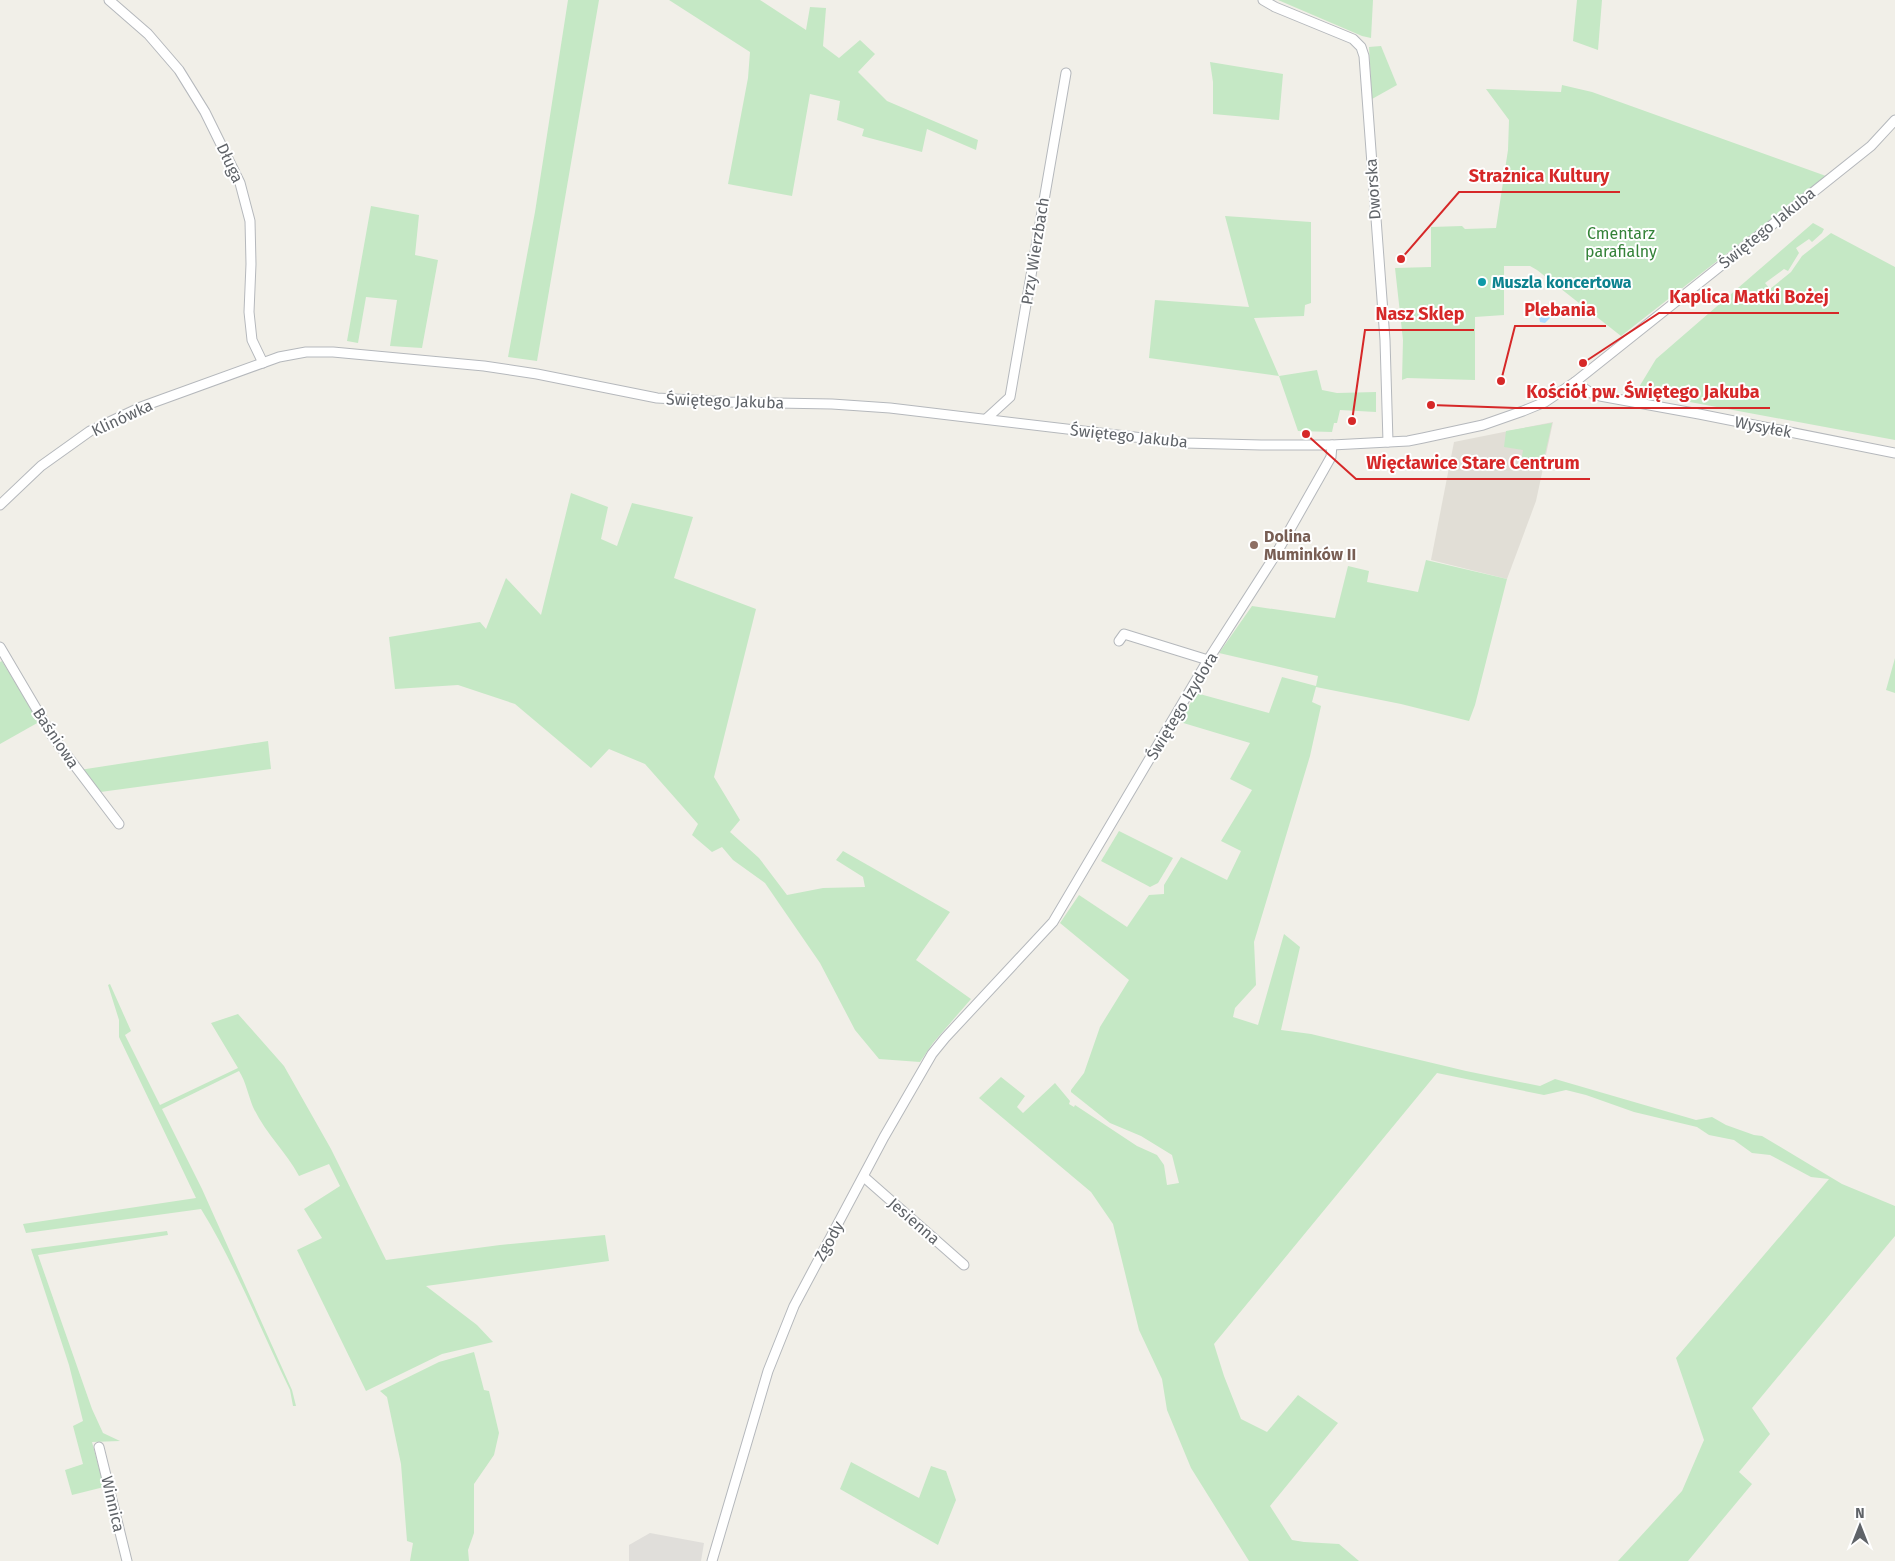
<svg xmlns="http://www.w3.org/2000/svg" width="1895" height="1561" font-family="'Fira Sans',sans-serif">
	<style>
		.industrial { fill: #e0deda }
		.education { fill: #e1ded6 }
		.green { fill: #c5e8c5 }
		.water { fill: #aadaff }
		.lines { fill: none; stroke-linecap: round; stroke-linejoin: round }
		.minor-casing { stroke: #b5b8bc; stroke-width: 11 }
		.minor { stroke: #fff; stroke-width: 9 }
		.culture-dot { fill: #0f9aa8; stroke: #fff; stroke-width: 2 }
		.education-dot { fill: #8d6e63; stroke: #fff; stroke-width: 2 }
		.labels { text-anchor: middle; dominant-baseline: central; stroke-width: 4; stroke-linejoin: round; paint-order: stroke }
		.street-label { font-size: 16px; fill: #5f6368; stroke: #fff }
		.park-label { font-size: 16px; fill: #348238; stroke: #fff }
		.culture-label { font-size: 16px; font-weight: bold; fill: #0d838f; stroke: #fff; text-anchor: start }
		.education-label { font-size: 16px; font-weight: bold; fill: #785e54; stroke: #fff; text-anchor: start }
		.leader { fill: none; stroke: #d62828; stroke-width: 2 }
		.callout-dot { fill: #d62828; stroke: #fff; stroke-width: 2 }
		.callout-label { font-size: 18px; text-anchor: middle; font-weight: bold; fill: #d62828; stroke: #fff; stroke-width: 4; stroke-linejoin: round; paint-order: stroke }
	</style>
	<rect width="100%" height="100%" fill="#f1efe8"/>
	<polygon class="industrial" points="650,1533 704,1543 701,1561 629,1561 629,1545"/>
	<polygon class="education" points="1553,422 1536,501 1507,579 1431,560 1454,442"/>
	<g class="green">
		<polygon points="568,0 599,0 537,361 508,357 535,212"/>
		<polygon points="669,0 760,0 806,30 810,7 826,8 823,46 839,58 860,40 875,54 858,72 887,101 978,140 976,150 927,129 922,152 862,136 864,129 837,120 840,101 810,94 792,196 728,184 748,78 750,52"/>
		<polygon points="1278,0 1373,0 1371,38 1362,36"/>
		<polygon points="1577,0 1602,0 1598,50 1573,41"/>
		<polygon points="1381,46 1397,85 1372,99 1369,47"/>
		<polygon points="1210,62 1283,74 1279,120 1213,114 1213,82"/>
		<polygon points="1562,85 1592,92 1826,176 1621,336 1537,270 1530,266 1504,266 1504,315 1475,317 1475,380 1407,378 1402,380 1403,340 1395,268 1431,267 1431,227 1462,226 1465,229 1496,228 1508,150 1509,120 1486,89 1561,92"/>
		<polygon points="371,206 419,215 415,255 438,260 422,348 390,346 397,300 366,297 358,343 347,341"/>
		<polygon points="1225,216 1311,222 1311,303 1305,305 1304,316 1254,318 1279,376 1317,370 1322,390 1337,393 1376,392 1376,412 1340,410 1337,423 1334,423 1332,432 1298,431 1279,376 1149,358 1155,300 1249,307"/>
		<polygon points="1813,223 1824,229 1822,233 1812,242 1809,239 1796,248 1799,253 1788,271 1784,269 1765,283 1770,289 1791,272 1802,256 1831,233 1895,267 1895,440 1636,392 1656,359"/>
		<polygon points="1552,423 1542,467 1521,462 1523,450 1504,447 1506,431"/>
		<polygon points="571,493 608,507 601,539 617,546 632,503 693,517 674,578 756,609 714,777 740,820 730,832 759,858 787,895 823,888 865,887 863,877 836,860 843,851 950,912 916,960 971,999 933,1043 920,1062 879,1059 855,1030 820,963 765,883 733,860 722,847 712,852 692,835 698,824 645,764 609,749 591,768 515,704 458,685 395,689 389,637 480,622 486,629 506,578 541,615"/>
		<polygon points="1426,560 1507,579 1475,705 1469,721 1401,704 1316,687 1312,702 1321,706 1310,756 1254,942 1256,985 1235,1008 1233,1017 1258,1025 1284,934 1300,947 1281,1030 1311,1034 1466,1071 1540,1086 1555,1079 1696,1120 1712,1117 1726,1125 1754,1135 1762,1136 1842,1184 1895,1206 1895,1236 1752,1408 1770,1434 1739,1472 1752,1484 1688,1561 1618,1561 1682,1491 1704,1440 1676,1358 1829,1179 1811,1177 1770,1155 1752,1153 1734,1140 1709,1135 1697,1127 1634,1112 1586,1095 1566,1090 1544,1095 1437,1073 1214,1344 1224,1376 1241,1419 1267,1432 1298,1395 1338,1423 1270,1506 1292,1540 1304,1542 1339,1544 1359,1561 1249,1561 1191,1468 1167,1410 1162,1379 1139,1330 1113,1224 1091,1192 979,1098 1001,1077 1025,1096 1017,1107 1023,1113 1055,1083 1070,1101 1069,1104 1074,1107 1075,1105 1137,1146 1157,1155 1164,1165 1167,1185 1179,1183 1172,1155 1141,1136 1110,1123 1071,1092 1071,1090 1084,1073 1100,1027 1129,980 1060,923 1079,895 1127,927 1149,895 1164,894 1164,885 1181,857 1227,880 1241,851 1221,841 1252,790 1230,779 1250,743 1180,722 1196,693 1269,713 1282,677 1316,686 1318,676 1219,653 1252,606 1335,618 1348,566 1369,571 1367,582 1418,592"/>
		<polygon points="1895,658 1895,693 1886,690"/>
		<polygon points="2,661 39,722 0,744 0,662"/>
		<polygon points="268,741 271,769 93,793 73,771"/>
		<polygon points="1119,831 1173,858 1158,883 1150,887 1101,861"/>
		<path d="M110 984 131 1031 125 1035 160 1105 238 1068 211 1023 238 1014 284 1066 331 1149 386 1260 500 1245 605 1235 609 1261 426 1286 477 1325 493 1342 442 1354 366 1391 297 1250 322 1238 304 1209 340 1186 329 1164 299 1176C286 1152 265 1133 253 1107 248 1095 246 1082 239 1071L162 1109 202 1189 292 1390 296 1406H293L290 1390C261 1330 236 1266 201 1209L26 1233 23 1224 196 1198 119 1037V1020L108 985Z"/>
		<polygon points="167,1231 168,1235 38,1255 92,1409 103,1433 120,1441 92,1442 104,1487 72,1495 65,1470 83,1464 73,1426 83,1421 69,1365 31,1249"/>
		<polygon points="474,1352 484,1390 489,1391 499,1433 494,1455 474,1484 474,1533 468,1550 469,1561 410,1561 413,1543 407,1541 401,1464 387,1397 380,1391 439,1362"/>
		<polygon points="851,1462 919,1498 931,1466 946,1471 956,1500 938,1545 840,1489"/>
	</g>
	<polygon class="water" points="1544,311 1552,311 1550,318 1545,323 1540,322 1539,317"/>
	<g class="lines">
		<g class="minor-casing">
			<g id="minor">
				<polyline points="109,0 148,34 179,70 205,112 240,183 250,221 251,264 249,312 252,340 263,363"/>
				<polyline points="1263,0 1275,7 1353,39 1361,47 1364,56 1385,340 1388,442"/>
				<polyline points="1575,382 1591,393 1600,396 1699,414 1895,453"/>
				<polyline points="986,419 1010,397 1066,73"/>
				<polyline points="0,505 41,466 90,431 141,407 163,399 279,357 306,352 333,352 484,366 537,374 657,398 729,402 832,404 890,408 1185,443 1261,445 1332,445 1408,441 1423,438 1483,425 1523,411 1545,402 1575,382 1871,146 1895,120"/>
				<polyline points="1119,641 1124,634 1208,660"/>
				<polyline points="0,647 53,737 119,824"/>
				<polyline points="864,1177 964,1265"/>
				<polyline points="99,1447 127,1561"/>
				<polyline points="712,1561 768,1371 794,1306 884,1137 932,1054 945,1038 1053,922 1208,660 1276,554 1331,457 1332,445"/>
			</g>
		</g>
		<use href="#minor" class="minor"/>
	</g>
	<circle class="culture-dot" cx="1482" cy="282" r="5"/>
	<circle class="education-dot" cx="1254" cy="545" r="5"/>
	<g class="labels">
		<g class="street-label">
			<text transform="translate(230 163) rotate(65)">Długa</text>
			<text transform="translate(1373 189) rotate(-94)">Dworska</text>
			<text transform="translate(1767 228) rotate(-39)">Świętego Jakuba</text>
			<text transform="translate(1035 251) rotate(-81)">Przy Wierzbach</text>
			<text transform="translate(725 401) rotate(2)">Świętego Jakuba</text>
			<text transform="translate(122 418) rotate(-25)">Klinówka</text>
			<text transform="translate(1763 427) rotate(11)">Wysyłek</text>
			<text transform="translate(1129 436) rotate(6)">Świętego Jakuba</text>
			<text transform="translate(1182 706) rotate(-59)">Świętego Izydora</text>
			<text transform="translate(56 738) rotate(56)">Baśniowa</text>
			<text transform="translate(914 1221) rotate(41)">Jesienna</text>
			<text transform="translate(829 1241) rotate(-61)">Zgody</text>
			<text transform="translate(113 1504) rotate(77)">Winnica</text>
		</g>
		<g class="park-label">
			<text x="1621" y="233">Cmentarz<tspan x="1621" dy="18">parafialny</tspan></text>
		</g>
		<g class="culture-label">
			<text x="1492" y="282">Muszla koncertowa</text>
		</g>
		<g class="education-label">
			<text x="1264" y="536">Dolina<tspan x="1264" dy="18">Muminków II</tspan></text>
		</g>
	</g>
	<path class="leader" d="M1401 259L1459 192H1620M1583 363L1659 313H1839M1501 381L1515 326H1606M1352 421L1365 330H1474M1431 405L1516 408H1770M1306 434L1356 479H1590"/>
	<g class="callout-dot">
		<circle cx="1401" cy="259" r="5"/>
		<circle cx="1583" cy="363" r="5"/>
		<circle cx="1501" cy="381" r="5"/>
		<circle cx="1352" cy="421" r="5"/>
		<circle cx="1431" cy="405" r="5"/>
		<circle cx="1306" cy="434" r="5"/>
	</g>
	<g class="callout-label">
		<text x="1539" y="182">Strażnica Kultury</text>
		<text x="1749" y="303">Kaplica Matki Bożej</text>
		<text x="1560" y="316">Plebania</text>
		<text x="1420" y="320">Nasz Sklep</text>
		<text x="1643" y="398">Kościół pw. Świętego Jakuba</text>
		<text x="1473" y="469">Więcławice Stare Centrum</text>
	</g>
	<g transform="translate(1860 1526)" stroke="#ffffff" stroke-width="4" paint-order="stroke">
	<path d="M0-4L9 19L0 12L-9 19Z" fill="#5f6368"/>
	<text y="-8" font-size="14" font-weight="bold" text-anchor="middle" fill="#5f6368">N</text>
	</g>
</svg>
